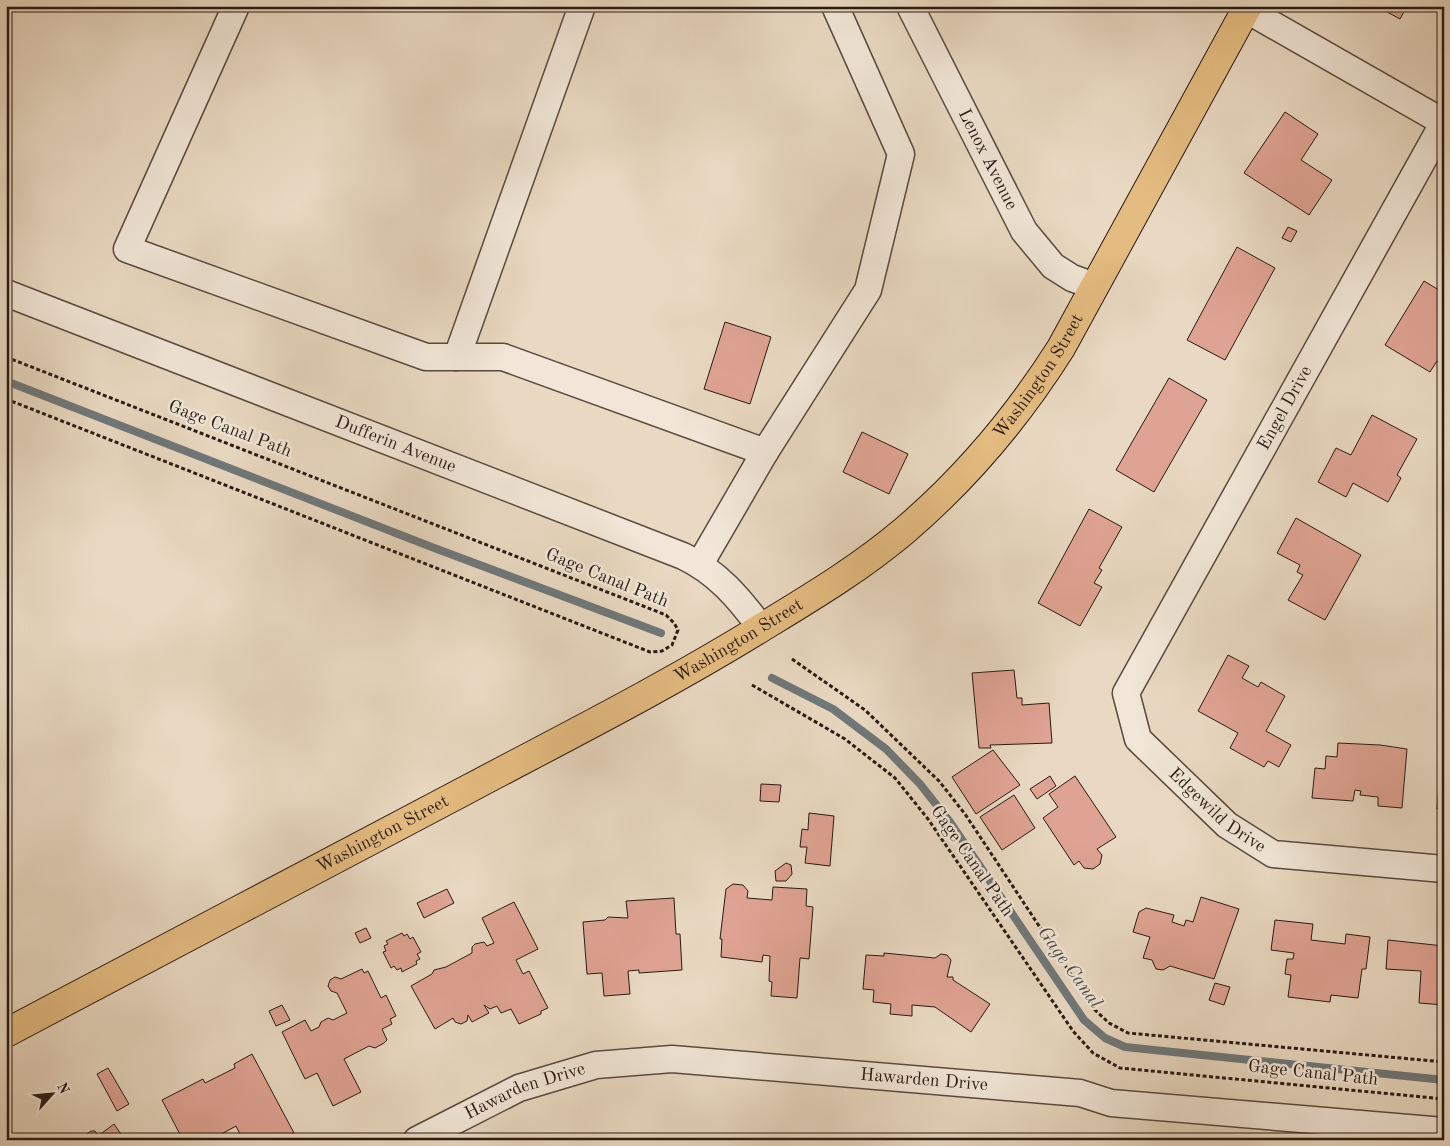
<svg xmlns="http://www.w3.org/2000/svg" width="1450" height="1146" font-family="'Old Standard TT',serif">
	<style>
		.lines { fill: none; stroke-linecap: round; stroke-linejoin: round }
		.stream { stroke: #6f787a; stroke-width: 8 }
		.building { fill: #dfa393; stroke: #291a13 }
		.minor-casing { stroke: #594a3f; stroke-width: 29 }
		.major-casing { stroke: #291a13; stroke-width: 30 }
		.path { stroke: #291a13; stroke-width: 3; stroke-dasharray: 4 2.5; stroke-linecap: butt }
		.minor { stroke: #f1e6d7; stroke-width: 26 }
		.major { stroke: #e4bc81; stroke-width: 28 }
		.labels { text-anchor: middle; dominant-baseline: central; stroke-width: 5; stroke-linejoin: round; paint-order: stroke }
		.street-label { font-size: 18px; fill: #291a13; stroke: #f1e6d7 }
		.water-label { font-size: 19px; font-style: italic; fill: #4c4946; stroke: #f1e6d7 }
	</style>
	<rect width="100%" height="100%" fill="#e9d9c2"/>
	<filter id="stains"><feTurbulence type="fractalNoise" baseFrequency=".004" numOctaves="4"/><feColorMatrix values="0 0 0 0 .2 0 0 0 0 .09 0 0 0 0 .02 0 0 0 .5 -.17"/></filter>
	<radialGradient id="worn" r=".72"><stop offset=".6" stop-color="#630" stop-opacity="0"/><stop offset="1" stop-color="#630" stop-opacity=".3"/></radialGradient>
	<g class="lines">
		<g class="stream">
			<polyline points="6,381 429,546 661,633"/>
			<polyline points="772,678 833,709 886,749 920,784 950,822 1084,1020 1105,1038 1125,1047 1444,1080"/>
		</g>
	</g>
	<g class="building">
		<polygon points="1376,6 1407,6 1400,19"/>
		<polygon points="1285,112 1318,134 1301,160 1332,180 1309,215 1244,173"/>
		<polygon points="1288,227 1297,231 1291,242 1282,238"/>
		<polygon points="1237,247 1275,268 1225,360 1187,340"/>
		<polygon points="1424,281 1444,293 1444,365 1437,361 1430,372 1385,345"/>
		<polygon points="725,322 771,337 750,404 704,389"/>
		<polygon points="1169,378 1207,400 1154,492 1116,470"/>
		<polygon points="1372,415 1417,439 1397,475 1401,478 1388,502 1353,483 1346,497 1318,482 1336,448 1351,455"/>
		<polygon points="862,432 908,454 889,494 843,472"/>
		<polygon points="1089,509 1122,527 1099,568 1102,570 1094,583 1102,587 1080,626 1038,603"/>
		<polygon points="1296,518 1361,555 1325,620 1288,600 1303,575 1297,572 1300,565 1277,553"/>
		<polygon points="1228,655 1249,666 1242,678 1258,687 1261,682 1285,696 1266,731 1291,745 1279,767 1268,761 1264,767 1230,748 1238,733 1198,711"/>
		<polygon points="1014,670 1017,698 1022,698 1022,705 1049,703 1052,743 990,745 991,748 979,748 972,673"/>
		<polygon points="1338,743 1380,745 1407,749 1402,808 1378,806 1378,797 1360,795 1361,791 1355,790 1353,801 1312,798 1315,768 1325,769 1326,756 1337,757"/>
		<polygon points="1442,747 1444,747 1444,810 1437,809"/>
		<polygon points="993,750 1020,785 976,814 952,777"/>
		<polygon points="1050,776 1056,786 1037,799 1030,789"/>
		<polygon points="1075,776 1116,837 1097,849 1102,855 1100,864 1093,869 1084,868 1079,861 1074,865 1043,818 1058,807 1049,794"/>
		<polygon points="761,784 781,785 779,802 760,801"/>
		<polygon points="1014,795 1035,828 1002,850 980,817"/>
		<polygon points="809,813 834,816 830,866 805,863 807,847 800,847 802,829 808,830"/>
		<polygon points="786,863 791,865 792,874 786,881 776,881 775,871"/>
		<polygon points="733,884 743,885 748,891 747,898 772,900 773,887 807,889 806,906 813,907 809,959 800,958 797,998 771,996 772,982 769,981 770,956 763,955 762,962 721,957 722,939 720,939 726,889"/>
		<polygon points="447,889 454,903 424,918 417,903"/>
		<polygon points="1201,897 1239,909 1214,979 1170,966 1163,970 1156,969 1152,960 1143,958 1150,937 1133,932 1139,912 1146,908 1174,915 1172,922 1184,926 1186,920 1193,922"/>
		<polygon points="674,898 676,934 680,934 682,970 639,973 639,970 628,971 630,994 604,996 602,973 587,974 583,922 605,920 608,917 628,918 626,901"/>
		<polygon points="514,902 538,949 516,960 523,974 529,971 548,1008 541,1011 541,1014 519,1024 511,1009 501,1013 497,1006 490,1009 484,1005 489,1013 472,1022 468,1015 467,1021 461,1024 455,1022 453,1018 435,1029 411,986 432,974 434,970 446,967 472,953 472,947 475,944 484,942 487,946 494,943 482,918"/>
		<polygon points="1275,920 1313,924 1311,940 1345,944 1346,934 1370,937 1366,969 1362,969 1358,998 1331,995 1330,1002 1288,997 1291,975 1285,974 1287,959 1293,959 1294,953 1271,950"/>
		<polygon points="366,928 371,938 360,943 355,933"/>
		<polygon points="402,933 404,936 407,934 410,939 413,937 421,952 417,954 420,959 416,961 417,964 402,972 401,968 397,970 394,966 391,968 383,952 386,951 384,946 388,944 386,941"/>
		<polygon points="1388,940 1444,946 1444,1005 1419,1003 1421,971 1386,969"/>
		<polygon points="884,953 935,958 941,954 947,955 951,960 947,977 953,977 953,980 990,1004 971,1032 935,1007 912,1005 912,1016 890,1014 891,1004 873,1002 874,990 863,989 866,955 884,956"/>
		<polygon points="362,969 364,973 368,971 381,998 386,995 396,1016 390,1019 392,1024 382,1029 387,1040 384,1043 375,1048 369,1046 344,1059 361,1092 333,1106 317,1073 305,1079 282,1032 305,1020 311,1031 319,1027 321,1022 328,1018 333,1020 347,1013 337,993 331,991 328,986 330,980 335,977 341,979"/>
		<polygon points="1215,983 1230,987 1224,1005 1209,1000"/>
		<polygon points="282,1005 290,1020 276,1026 269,1011"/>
		<polygon points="252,1054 294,1133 281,1140 243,1140 236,1126 218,1136 219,1139 217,1140 183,1140 162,1100 203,1079 205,1083 235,1068 234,1064"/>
		<polygon points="108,1068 129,1104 117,1111 97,1074"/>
		<polygon points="114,1124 125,1140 79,1140 91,1131 95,1131 98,1136"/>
	</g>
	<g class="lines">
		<g class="minor-casing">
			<g id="minor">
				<polyline points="236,6 127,249 426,357 503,357 765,452"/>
				<path id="s1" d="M910 6 1024 231 1053 266 1072 278 1094 286"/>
				<polyline points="1247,10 1443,122"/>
				<path id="s2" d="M1444 122 1126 693 1138 739 1227 825 1273 854 1444 869"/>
				<path id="s3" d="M6 293 683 556C717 572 739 598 761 628"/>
				<polyline points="457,357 582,6"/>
				<polyline points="700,564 765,452 868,290 901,154 835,6"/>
				<path id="s4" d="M417 1140 519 1088 596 1065 672 1059 1080 1093 1111 1103 1444 1131"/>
			</g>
		</g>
		<g class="major-casing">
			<g id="major">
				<path id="s5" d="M6 1033C161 951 315 870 470 788 568 736 667 686 761 628 810 598 859 569 904 531 965 479 1018 416 1061 348L1248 6"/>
			</g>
		</g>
		<g class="path">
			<polyline points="6,357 666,615 674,623 678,630 672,645 662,651 650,652 6,399"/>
			<polyline points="792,659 865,710 939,781 965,814 1094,1009 1109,1023 1128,1033 1444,1062"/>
			<polyline points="752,685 845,739 895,778 928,819 1073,1031 1093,1053 1120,1068 1444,1099"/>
		</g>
		<use href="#minor" class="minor"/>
		<use href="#major" class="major"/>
	</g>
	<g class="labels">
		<g class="street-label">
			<text stroke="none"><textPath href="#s1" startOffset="172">Lenox Avenue</textPath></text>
			<text stroke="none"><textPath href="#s5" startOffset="1236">Washington Street</textPath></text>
			<text transform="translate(1285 408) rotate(-61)">Engel Drive</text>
			<text transform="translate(230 429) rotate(21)">Gage Canal Path</text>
			<text stroke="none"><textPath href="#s3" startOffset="418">Dufferin Avenue</textPath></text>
			<text transform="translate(607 578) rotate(22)">Gage Canal Path</text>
			<text stroke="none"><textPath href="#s5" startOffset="831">Washington Street</textPath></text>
			<text stroke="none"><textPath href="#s2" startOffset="808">Edgewild Drive</textPath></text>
			<text stroke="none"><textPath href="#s5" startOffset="426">Washington Street</textPath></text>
			<text transform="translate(972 861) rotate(55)">Gage Canal Path</text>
			<text transform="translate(1313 1073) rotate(6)">Gage Canal Path</text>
			<text stroke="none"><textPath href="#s4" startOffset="524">Hawarden Drive</textPath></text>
			<text stroke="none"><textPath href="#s4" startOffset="119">Hawarden Drive</textPath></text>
		</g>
		<g class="water-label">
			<text transform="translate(1069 968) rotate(54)">Gage Canal</text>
		</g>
	</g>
	<rect width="1450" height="1146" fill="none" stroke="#e9d9c2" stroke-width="25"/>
	<rect x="8" y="8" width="1435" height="1131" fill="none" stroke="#291a13" stroke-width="2.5"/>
	<rect x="12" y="12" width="1425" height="1121" fill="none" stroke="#291a13"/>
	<g transform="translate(52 1094) rotate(63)" stroke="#f1e6d7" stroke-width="4" paint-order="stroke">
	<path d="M0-4L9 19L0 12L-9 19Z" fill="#291a13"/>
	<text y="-8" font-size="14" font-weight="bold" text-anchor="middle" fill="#291a13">N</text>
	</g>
	<rect width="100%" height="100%" filter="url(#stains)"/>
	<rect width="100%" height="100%" fill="url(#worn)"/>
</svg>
